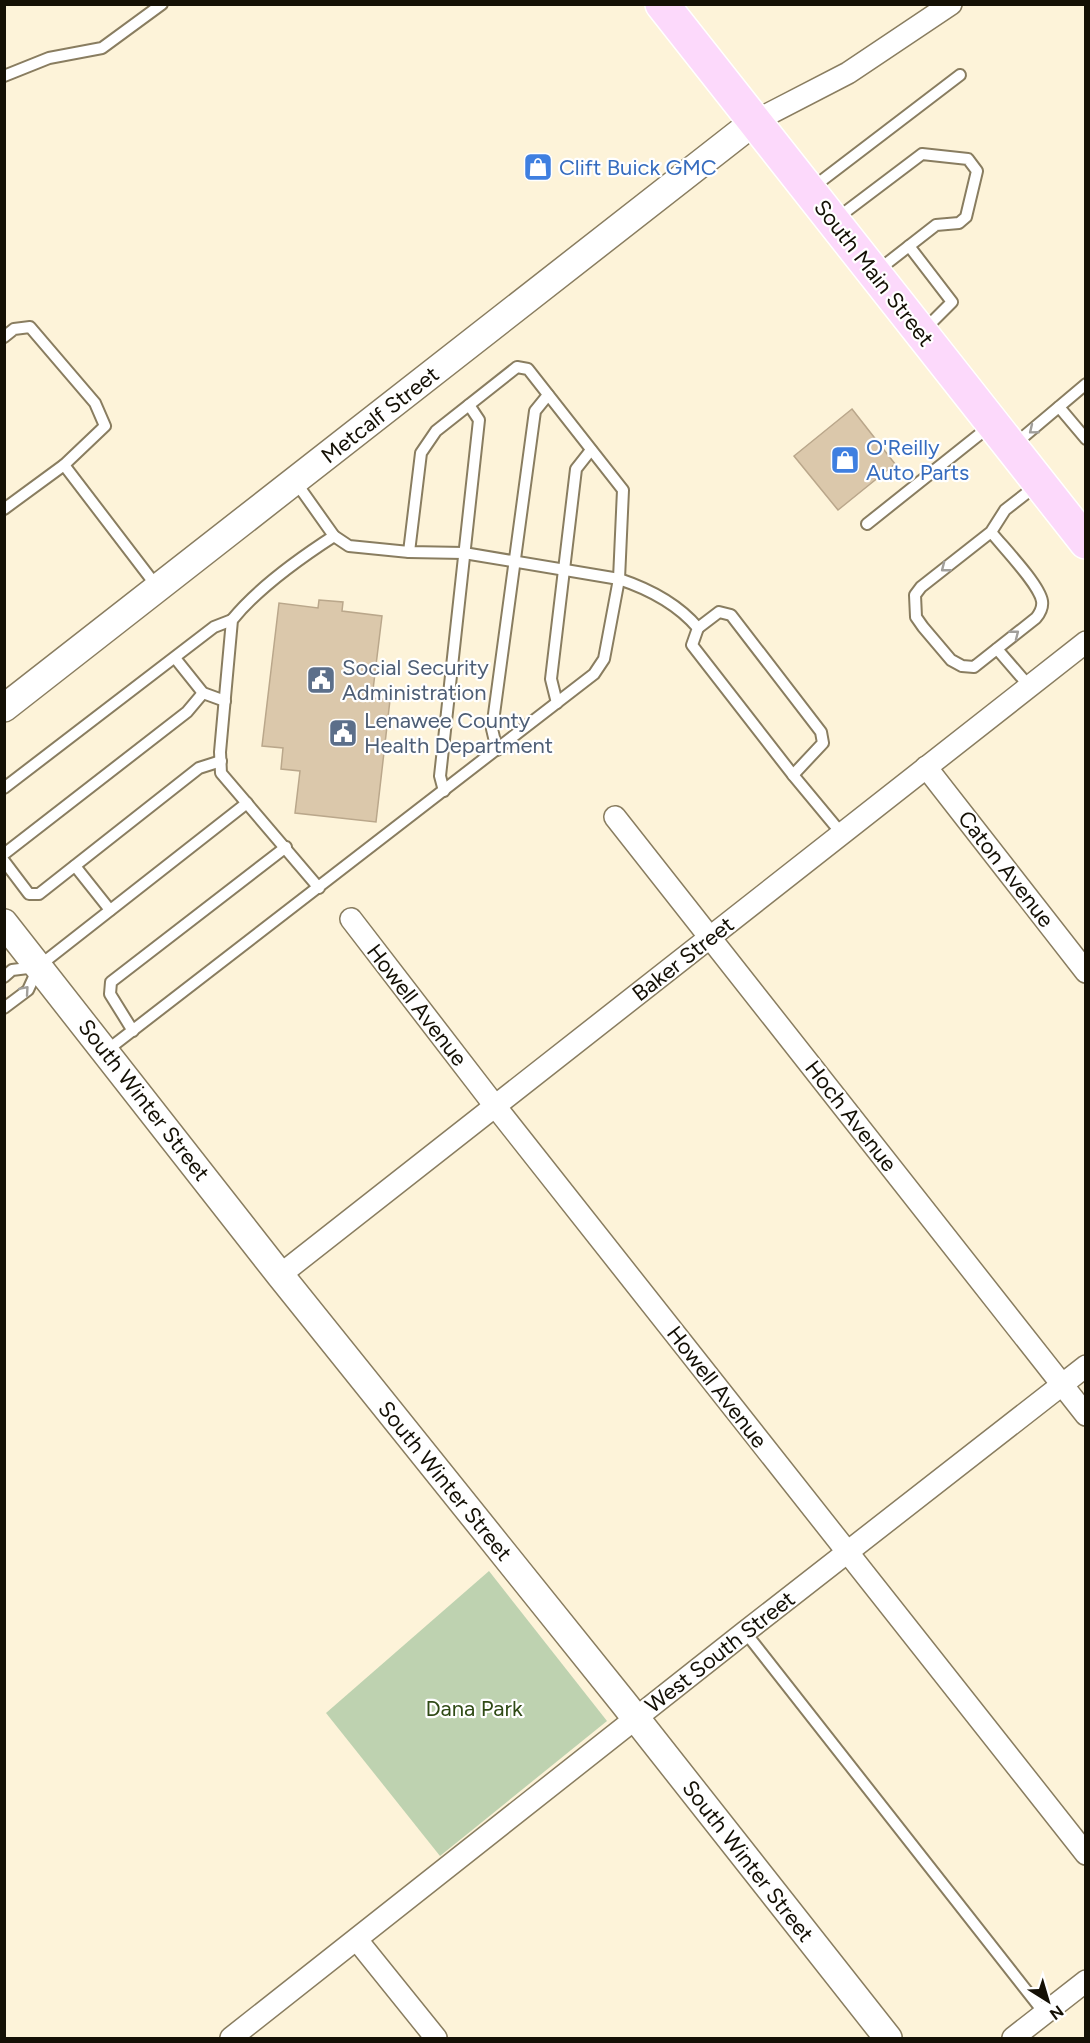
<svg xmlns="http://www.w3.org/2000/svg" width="1090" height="2043" font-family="Figtree,sans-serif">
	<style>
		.green { fill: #bed2b0 }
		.building { fill: #dbc8ab; stroke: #baa78b; stroke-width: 1.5 }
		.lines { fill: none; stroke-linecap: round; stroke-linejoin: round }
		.service-casing { stroke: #897d60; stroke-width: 14 }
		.minor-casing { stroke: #897d60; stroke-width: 24 }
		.tertiary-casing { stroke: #897d60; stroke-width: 30 }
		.primary-casing { stroke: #fff; stroke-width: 36 }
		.service { stroke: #fff; stroke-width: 10 }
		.minor { stroke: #fff; stroke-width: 21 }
		.tertiary { stroke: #fff; stroke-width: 27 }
		.primary { stroke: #fcd9fb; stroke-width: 33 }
		.oneway { stroke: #a19f9b }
		.labels { text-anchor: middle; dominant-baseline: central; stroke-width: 4.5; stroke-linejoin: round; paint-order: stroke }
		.shop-label { font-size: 22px; fill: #366cbe; stroke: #fff; text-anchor: start }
		.street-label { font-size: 22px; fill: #141005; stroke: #fff }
		.service-label { font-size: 22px; fill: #4e5e75; stroke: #fff; text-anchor: start }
		.park-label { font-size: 22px; fill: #2f4a15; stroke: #fff }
	</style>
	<rect width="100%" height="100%" fill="#fdf3d9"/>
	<polygon class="green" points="489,1571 607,1721 440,1856 326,1713"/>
	<g class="building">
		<polygon points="852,409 895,464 838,510 794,456"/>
		<polygon points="319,600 343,602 342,611 382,616 372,698 390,700 376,822 295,813 300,771 281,769 283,748 262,746 279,603 318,608"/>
	</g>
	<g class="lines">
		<g class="service-casing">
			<g id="service">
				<polyline points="4,76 49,58 102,48 162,4"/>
				<polyline points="812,188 960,75"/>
				<polyline points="836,219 922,154 968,159 977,171 966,217 959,223 936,225 877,271"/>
				<polyline points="909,246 952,302 923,331"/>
				<polyline points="4,337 14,329 30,327 95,403 105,426 64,465"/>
				<polyline points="1059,407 1086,439"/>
				<polyline points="1015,444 1086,384"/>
				<path d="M295 481 334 536 349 546 409 552 464 553 619 579C649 589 677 603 698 628L692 645 793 775 842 834"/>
				<polyline points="4,509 64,465 158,588"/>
				<polyline points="867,524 990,426"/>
				<path d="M991 532C1003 547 1039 584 1042 601 1043 607 1040 613 1036 618L974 667 962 666 951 660 923 627 916 617 915 595 921 587 991 532 1005 510 1037 485"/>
				<polyline points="698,628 719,612 731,615 821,732 823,743 793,775"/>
				<polyline points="997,649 1029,686"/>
				<polyline points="175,658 203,693 225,701"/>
				<polyline points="557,703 551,679 576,469 591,450"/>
				<polyline points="497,750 492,729 535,411 548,395"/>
				<polyline points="4,788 214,627 232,620"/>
				<polyline points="444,791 440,776 479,420 469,405"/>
				<polyline points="4,854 187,712 203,693"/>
				<polyline points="4,861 29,894 39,894 199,768 221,761"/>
				<polyline points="75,866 110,910"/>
				<path d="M319 888 221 773 220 752 232 620C257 589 300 558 334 536"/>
				<polyline points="4,977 12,970 36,967"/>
				<polyline points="4,1008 28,990 39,966 247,803"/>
				<polyline points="133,1031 110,994 111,982 286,847"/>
				<polyline points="106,1051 594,674 604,659 619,579 623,490 528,369 517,367 436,431 421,453 409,552"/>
				<polyline points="745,1632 1045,2014"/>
			</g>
		</g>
		<g class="minor-casing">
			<g id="minor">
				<polyline points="755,121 848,73 951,4"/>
				<polyline points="926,767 1086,972"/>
				<polyline points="615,817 1086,1415"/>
				<polyline points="351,919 495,1106 1086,1854"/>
				<polyline points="280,1275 1086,642"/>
				<polyline points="357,1940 436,2038"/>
				<polyline points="231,2038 745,1632 1086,1366"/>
				<polyline points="1013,2038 1086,1981"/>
			</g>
		</g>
		<g class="tertiary-casing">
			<g id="tertiary">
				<polyline points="4,708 755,121"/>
				<polyline points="4,923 280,1275 623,1702 888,2038"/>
			</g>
		</g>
		<g class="primary-casing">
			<polyline id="primary" points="662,4 1086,542"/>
		</g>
		<use href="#service" class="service"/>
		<use href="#minor" class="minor"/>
		<use href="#tertiary" class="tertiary"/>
		<use href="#primary" class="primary"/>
	</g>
	<defs><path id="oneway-chevron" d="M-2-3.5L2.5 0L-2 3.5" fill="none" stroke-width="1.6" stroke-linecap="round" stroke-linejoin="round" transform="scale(1.5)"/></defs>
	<g class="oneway">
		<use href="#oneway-chevron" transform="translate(1033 430) rotate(141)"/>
		<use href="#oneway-chevron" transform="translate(945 568) rotate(142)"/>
		<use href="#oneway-chevron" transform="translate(1015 634) rotate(-38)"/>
		<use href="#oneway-chevron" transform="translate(25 990) rotate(-49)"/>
	</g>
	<defs>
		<g id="shop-square" transform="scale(1.5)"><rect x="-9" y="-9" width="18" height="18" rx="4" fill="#3f7fe0" stroke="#fff"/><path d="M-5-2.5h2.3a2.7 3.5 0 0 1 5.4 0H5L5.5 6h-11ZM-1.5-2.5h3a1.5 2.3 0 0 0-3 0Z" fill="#fff"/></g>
		<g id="civic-square" transform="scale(1.5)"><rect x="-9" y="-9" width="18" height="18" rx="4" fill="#5c6f8a" stroke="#fff"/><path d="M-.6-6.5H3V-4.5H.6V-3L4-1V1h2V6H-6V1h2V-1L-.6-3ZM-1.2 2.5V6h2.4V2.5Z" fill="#fff"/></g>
	</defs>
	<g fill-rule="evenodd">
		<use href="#shop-square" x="538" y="167"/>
		<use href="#shop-square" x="845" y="460"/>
		<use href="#civic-square" x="321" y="680"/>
		<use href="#civic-square" x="343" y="733"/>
	</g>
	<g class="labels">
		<g class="shop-label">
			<text x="559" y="167">Clift Buick GMC</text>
			<text x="866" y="447">O'Reilly<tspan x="866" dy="25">Auto Parts</tspan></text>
		</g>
		<g class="street-label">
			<text transform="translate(874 273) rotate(52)">South Main Street</text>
			<text transform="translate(380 415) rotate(-38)">Metcalf Street</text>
			<text transform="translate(1006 869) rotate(52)">Caton Avenue</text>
			<text transform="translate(683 959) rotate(-38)">Baker Street</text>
			<text transform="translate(417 1005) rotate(52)">Howell Avenue</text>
			<text transform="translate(144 1100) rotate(52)">South Winter Street</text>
			<text transform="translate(851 1116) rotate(52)">Hoch Avenue</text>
			<text transform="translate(717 1387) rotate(52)">Howell Avenue</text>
			<text transform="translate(445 1481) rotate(51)">South Winter Street</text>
			<text transform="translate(720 1652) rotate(-38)">West South Street</text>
			<text transform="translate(748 1861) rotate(52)">South Winter Street</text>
		</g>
		<g class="service-label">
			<text x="342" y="667">Social Security<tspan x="342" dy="25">Administration</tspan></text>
			<text x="364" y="720">Lenawee County<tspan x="364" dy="25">Health Department</tspan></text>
		</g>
		<g class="park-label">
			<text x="474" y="1708">Dana Park</text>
		</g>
	</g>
	<rect width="1090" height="2043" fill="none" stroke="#141005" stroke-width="12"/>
	<g transform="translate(1048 2001) rotate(143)" stroke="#ffffff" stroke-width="4.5" paint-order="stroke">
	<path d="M0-4.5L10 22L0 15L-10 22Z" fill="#141005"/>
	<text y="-9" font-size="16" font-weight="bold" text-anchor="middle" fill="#141005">N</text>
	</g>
</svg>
